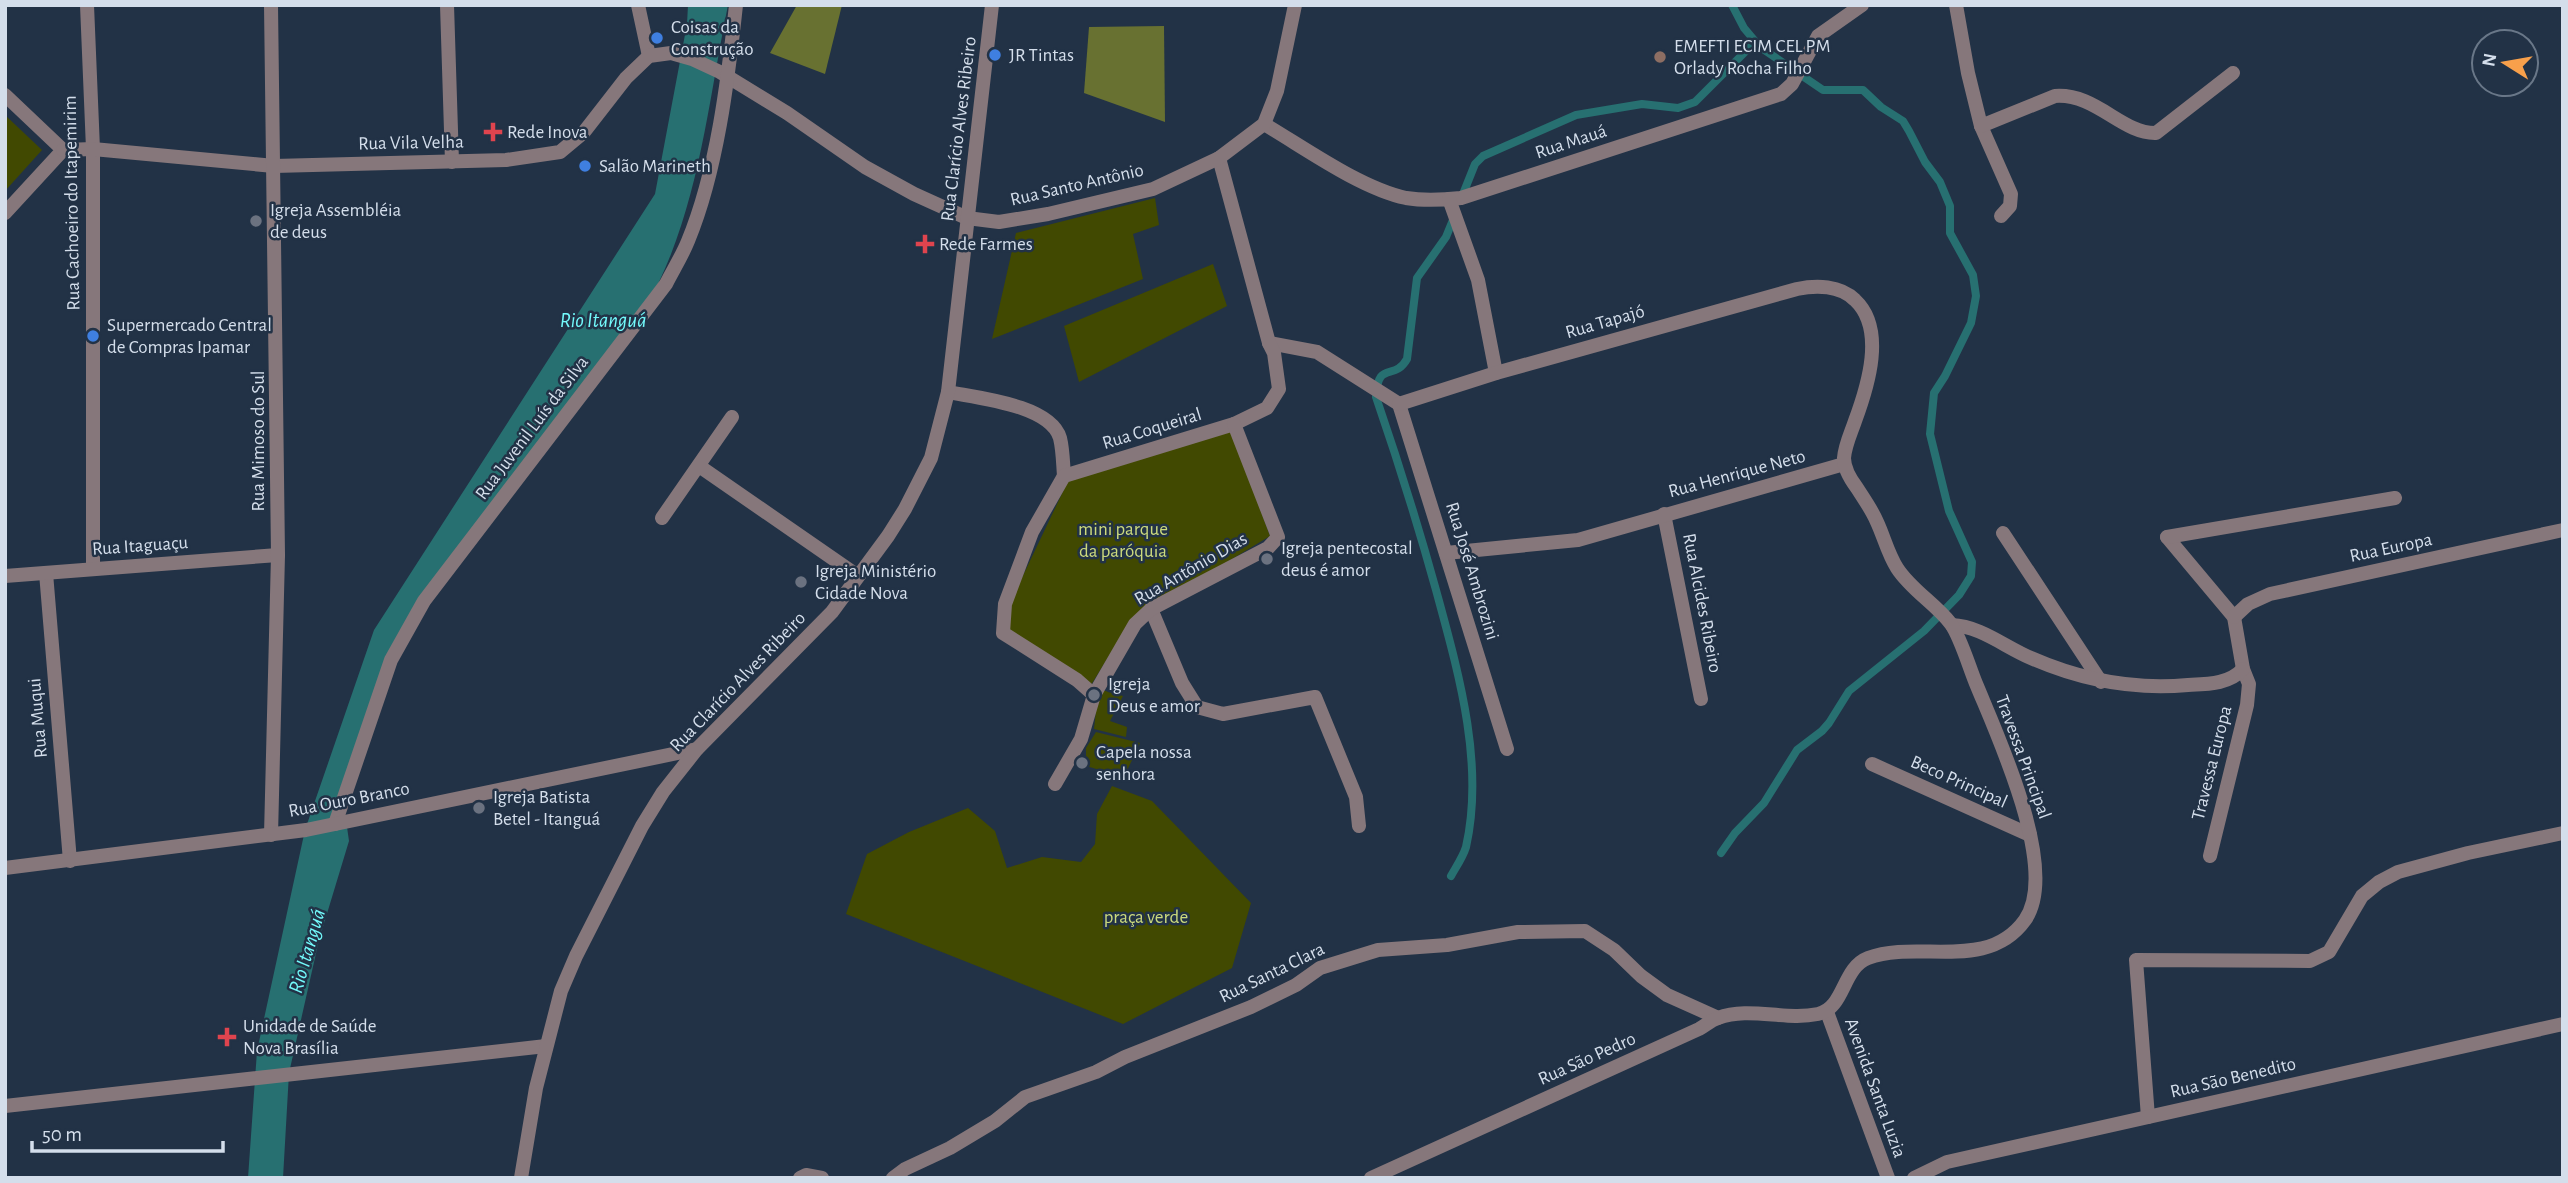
<svg xmlns="http://www.w3.org/2000/svg" width="2568" height="1183" font-family="'Alegreya Sans',sans-serif">
	<style>
		.green { fill: #414901 }
		.forest { fill: #687131 }
		.water { fill: #277071 }
		.lines { fill: none; stroke-linecap: round; stroke-linejoin: round }
		.stream { stroke: #277071; stroke-width: 8 }
		.minor { stroke: #86777b; stroke-width: 14 }
		.tertiary { stroke: #86777b; stroke-width: 14 }
		.shop-dot { fill: #3f7fe0; stroke: #223246; stroke-width: 2.5 }
		.education-dot { fill: #8d6e63; stroke: #223246; stroke-width: 2.5 }
		.health-dot { fill: #e0444e; stroke: #223246; stroke-width: 2.5 }
		.worship-dot { fill: #6b7280; stroke: #223246; stroke-width: 2.5 }
		.labels { text-anchor: middle; dominant-baseline: central; stroke-width: 5; stroke-linejoin: round; paint-order: stroke }
		.poi-label { font-size: 19px; fill: #d4deeb; stroke: #223246; text-anchor: start }
		.street-label { font-size: 19px; fill: #d4deeb; stroke: #223246 }
		.park-label { font-size: 19px; fill: #ccda7d; stroke: #223246 }
		.water-label { font-size: 21px; font-style: italic; fill: #73fafc; stroke: #223246 }
	</style>
	<rect width="100%" height="100%" fill="#223246"/>
	<g class="green">
		<polygon points="5,115 42,150 5,191"/>
		<polygon points="1155,198 1159,225 1133,234 1143,279 992,339 1016,233"/>
		<polygon points="1213,264 1227,306 1079,382 1064,326"/>
		<polygon points="1231,430 1270,536 1131,620 1091,685 1010,631 1009,605 1068,481"/>
		<polygon points="1102,690 1123,696 1110,721 1127,727 1126,737 1094,729 1096,710"/>
		<polygon points="1096,732 1140,743 1124,777 1086,766 1086,748"/>
		<polygon points="1112,786 1152,801 1251,903 1232,968 1123,1024 846,914 867,854 909,832 968,808 995,831 1007,868 1042,857 1081,862 1095,844 1097,814"/>
	</g>
	<g class="forest">
		<polygon points="797,5 842,5 825,74 770,53"/>
		<polygon points="1164,26 1165,122 1084,93 1089,27"/>
	</g>
	<path class="water" d="M688 5H728C709 98 700 197 658 284L410 613 344 806 349 841 319 940 289 1073 283 1178H248L257 1051 305 830 374 630 655 194 687 24Z"/>
	<g class="lines">
		<g class="stream">
			<polyline points="1461,199 1475,164 1483,156 1576,115 1642,104 1678,108 1695,102 1755,42"/>
			<polyline points="1721,853 1735,833 1764,803 1797,750 1822,731 1829,723 1849,691 1924,631 1959,595 1971,576 1972,562 1949,511 1930,434 1934,393 1945,376 1971,323 1976,296 1973,275 1950,233 1950,206 1940,182 1925,162 1909,131 1903,121 1881,107 1863,90 1823,90 1760,47 1744,28 1732,5"/>
			<path d="M1451 876C1456 867 1463 857 1466 847 1485 763 1458 671 1436 590 1418 525 1398 461 1376 397 1378 359 1394 382 1407 359L1417 278 1446 237 1455 215"/>
		</g>
		<g class="minor">
			<polyline points="87,5 93,149 93,569"/>
			<polyline points="447,5 452,162"/>
			<polyline points="638,5 649,56"/>
			<polyline points="1956,5 1968,73 1981,126 2011,194 2010,206 2001,216"/>
			<polyline points="5,95 63,150 5,213"/>
			<path d="M1264 124C1305 148 1360 188 1406 198 1424 201 1443 200 1461 198L1781 94 1792 84 1818 36 1862 5"/>
			<path d="M1981 126 2055 96C2096 93 2122 134 2156 133L2233 73"/>
			<polyline points="63,150 93,149 274,166 506,160 560,152 584,132 626,78 649,56 671,53 692,59 720,72 787,113 865,167 914,194 967,218"/>
			<polyline points="1449,199 1478,280 1496,373"/>
			<polyline points="1269,343 1317,352 1399,404"/>
			<path d="M948 392C978 398 1050 405 1060 438 1063 450 1063 464 1064 476"/>
			<polyline points="1399,404 1507,749"/>
			<polyline points="699,466 858,576"/>
			<polyline points="1664,514 1701,699"/>
			<polyline points="662,518 732,417"/>
			<polyline points="2003,533 2101,682"/>
			<polyline points="2167,537 2234,617 2243,669 2249,684 2247,705 2210,856"/>
			<polyline points="2167,537 2395,498"/>
			<polyline points="1446,553 1578,540 1844,464"/>
			<polyline points="46,573 70,861"/>
			<polyline points="5,576 278,555"/>
			<polyline points="1151,609 1182,683 1197,707 1223,714 1315,697 1356,797 1359,826"/>
			<polyline points="2234,617 2248,604 2270,594 2563,530"/>
			<path d="M1952 625C1980 626 2005 647 2031 658 2081 680 2133 690 2188 685 2209 684 2229 684 2243 669"/>
			<polyline points="1094,695 1077,680 1003,633 1005,604 1032,532 1064,476 1234,424 1267,408 1279,389 1274,353 1269,343 1219,158"/>
			<polyline points="1872,764 2030,835"/>
			<polyline points="1055,784 1081,739 1094,695 1135,624 1151,609 1268,548 1278,537 1234,424"/>
			<path d="M335 824 391 660 424 601 666 284C673 270 682 256 688 241 717 171 728 80 736 5"/>
			<polyline points="271,835 278,555 271,5"/>
			<polyline points="5,868 306,830 697,749"/>
			<polyline points="1827,1012 1888,1178"/>
			<polyline points="5,1106 546,1046"/>
			<polyline points="2148,1117 2136,960 2310,961 2329,952 2362,896 2379,882 2398,872 2468,853 2563,833"/>
			<polyline points="800,1178 806,1175 822,1178"/>
			<polyline points="893,1178 905,1169 950,1148 995,1121 1025,1097 1096,1072 1125,1057 1251,1007 1296,985 1320,968 1378,950 1447,945 1518,932 1585,931 1614,950 1641,976 1667,995 1718,1018"/>
			<path d="M1371 1178 1699 1029C1705 1026 1711 1020 1718 1018 1749 1006 1785 1021 1818 1014 1845 1008 1842 968 1868 958 1918 939 1987 973 2025 920 2060 870 1998 737 1977 686 1970 670 1961 638 1951 624 1936 604 1911 590 1897 568 1888 554 1884 537 1877 522 1872 510 1864 499 1857 488 1851 480 1844 469 1844 458 1845 445 1851 433 1855 421 1868 386 1886 329 1855 300 1840 285 1816 285 1797 289L1496 373 1399 404"/>
			<polyline points="1914,1178 1947,1162 2563,1024"/>
		</g>
		<g class="tertiary">
			<polyline points="967,218 999,222 1048,214 1153,189 1219,158 1264,124 1277,91 1295,5"/>
			<polyline points="521,1178 536,1088 561,991 576,956 642,826 663,792 697,749 832,612 888,536 905,509 931,458 948,392 992,5"/>
		</g>
	</g>
	<g class="shop-dot">
		<circle cx="657" cy="38" r="7"/>
		<circle cx="995" cy="55" r="7"/>
		<circle cx="585" cy="166" r="7"/>
		<circle cx="93" cy="336" r="7"/>
	</g>
	<circle class="education-dot" cx="1660" cy="57" r="7"/>
	<g class="health-dot">
		<path d="M489.5 121.5h7v7h7v7h-7v7h-7v-7h-7v-7h7z"/>
		<path d="M921.5 233.5h7v7h7v7h-7v7h-7v-7h-7v-7h7z"/>
		<path d="M223.5 1026.5h7v7h7v7h-7v7h-7v-7h-7v-7h7z"/>
	</g>
	<g class="worship-dot">
		<circle cx="256" cy="221" r="7"/>
		<circle cx="1267" cy="559" r="7"/>
		<circle cx="801" cy="582" r="7"/>
		<circle cx="1094" cy="695" r="7"/>
		<circle cx="1082" cy="763" r="7"/>
		<circle cx="479" cy="808" r="7"/>
	</g>
	<g class="labels">
		<g class="poi-label">
			<text x="671" y="27">Coisas da<tspan x="671" dy="22">Construção</tspan></text>
			<text x="1674" y="46">EMEFTI ECIM CEL PM<tspan x="1674" dy="22">Orlady Rocha Filho</tspan></text>
			<text x="1009" y="55">JR Tintas</text>
			<text x="507" y="132">Rede Inova</text>
			<text x="599" y="166">Salão Marineth</text>
			<text x="270" y="210">Igreja Assembléia<tspan x="270" dy="22">de deus</tspan></text>
			<text x="939" y="244">Rede Farmes</text>
			<text x="107" y="325">Supermercado Central<tspan x="107" dy="22">de Compras Ipamar</tspan></text>
			<text x="1281" y="548">Igreja pentecostal<tspan x="1281" dy="22">deus é amor</tspan></text>
			<text x="815" y="571">Igreja Ministério<tspan x="815" dy="22">Cidade Nova</tspan></text>
			<text x="1108" y="684">Igreja<tspan x="1108" dy="22">Deus e amor</tspan></text>
			<text x="1096" y="752">Capela nossa<tspan x="1096" dy="22">senhora</tspan></text>
			<text x="493" y="797">Igreja Batista<tspan x="493" dy="22">Betel - Itanguá</tspan></text>
			<text x="243" y="1026">Unidade de Saúde<tspan x="243" dy="22">Nova Brasília</tspan></text>
		</g>
		<g class="street-label">
			<text transform="translate(959 129) rotate(-83)">Rua Clarício Alves Ribeiro</text>
			<text transform="translate(1571 142) rotate(-18)">Rua Mauá</text>
			<text transform="translate(411 143) rotate(-1)">Rua Vila Velha</text>
			<text transform="translate(1077 185) rotate(-13)">Rua Santo Antônio</text>
			<text transform="translate(72 203) rotate(-91)">Rua Cachoeiro do Itapemirim</text>
			<text transform="translate(1605 322) rotate(-16)">Rua Tapajó</text>
			<text transform="translate(532 428) rotate(-53)">Rua Juvenil Luís da Silva</text>
			<text transform="translate(1152 429) rotate(-17)">Rua Coqueiral</text>
			<text transform="translate(258 441) rotate(-90)">Rua Mimoso do Sul</text>
			<text transform="translate(1737 474) rotate(-15)">Rua Henrique Neto</text>
			<text transform="translate(140 546) rotate(-4)">Rua Itaguaçu</text>
			<text transform="translate(2391 548) rotate(-12)">Rua Europa</text>
			<text transform="translate(1191 569) rotate(-30)">Rua Antônio Dias</text>
			<text transform="translate(1472 571) rotate(73)">Rua José Ambrozini</text>
			<text transform="translate(1702 603) rotate(79)">Rua Alcides Ribeiro</text>
			<text transform="translate(738 682) rotate(-46)">Rua Clarício Alves Ribeiro</text>
			<text transform="translate(38 718) rotate(-95)">Rua Muqui</text>
			<text transform="translate(2023 757) rotate(70)">Travessa Principal</text>
			<text transform="translate(2212 763) rotate(-76)">Travessa Europa</text>
			<text transform="translate(1959 782) rotate(24)">Beco Principal</text>
			<text transform="translate(349 800) rotate(-11)">Rua Ouro Branco</text>
			<text transform="translate(1272 973) rotate(-26)">Rua Santa Clara</text>
			<text transform="translate(1587 1059) rotate(-24)">Rua São Pedro</text>
			<text transform="translate(2233 1078) rotate(-13)">Rua São Benedito</text>
			<text transform="translate(1875 1088) rotate(70)">Avenida Santa Luzia</text>
		</g>
		<g class="park-label">
			<text x="1123" y="529">mini parque<tspan x="1123" dy="22">da paróquia</tspan></text>
			<text x="1146" y="917">praça verde</text>
		</g>
		<g class="water-label">
			<text x="603" y="320">Rio Itanguá</text>
			<text transform="translate(307 951) rotate(-74)">Rio Itanguá</text>
		</g>
	</g>
	<rect width="2568" height="1183" fill="none" stroke="#d4deeb" stroke-width="14"/>
	<g transform="translate(2505 63) rotate(281)"><circle r="33" fill="#223246" stroke="#697788" stroke-width="2"/>
	<path d="M0-5L12 26L0 18L-12 26Z" fill="#f8a04b"/>
	<text y="-10" font-size="19" font-weight="bold" text-anchor="middle" fill="#d4deeb">N</text>
	</g>
	<path d="M32 1141v10h191v-10" fill="none" stroke="#d4deeb" stroke-width="3.5"/>
	<text x="42" y="1141" font-size="21" fill="#d4deeb" stroke="#223246" stroke-width="5" paint-order="stroke">50 m</text>
</svg>
